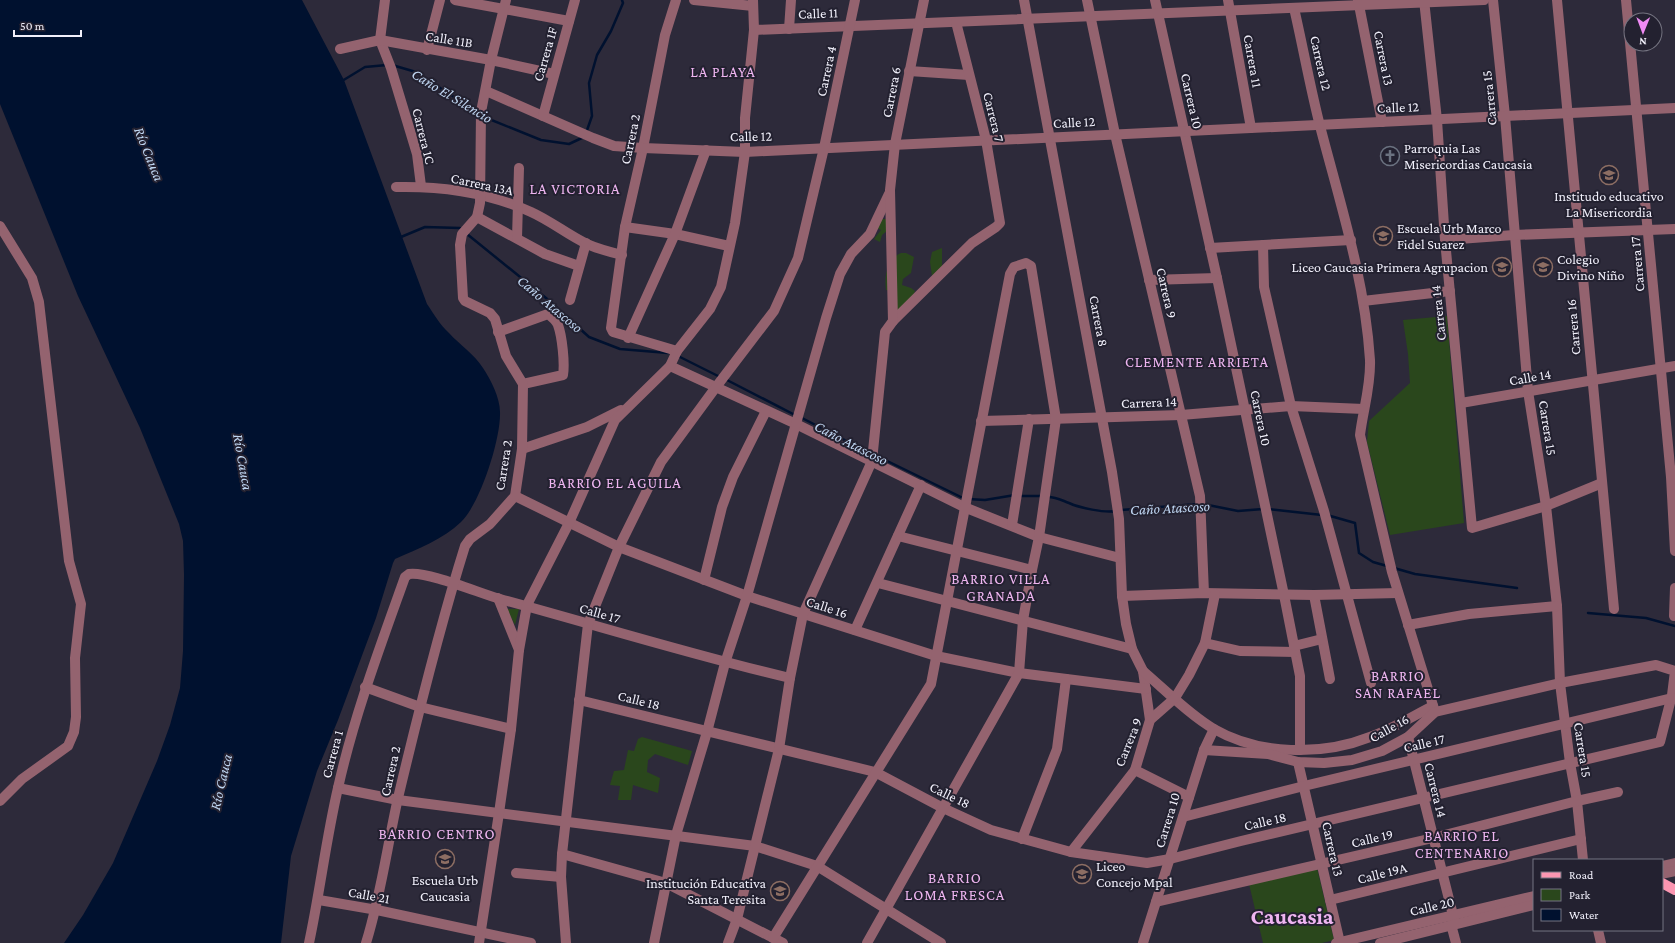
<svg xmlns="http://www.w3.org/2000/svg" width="1675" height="943" font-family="'Crimson Pro',serif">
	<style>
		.green { fill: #2a471c }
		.water { fill: #00112f }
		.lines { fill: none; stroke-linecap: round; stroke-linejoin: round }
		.stream { stroke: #00112f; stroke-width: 2.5 }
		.minor { stroke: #94636f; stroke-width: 10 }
		.major { stroke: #fb96b1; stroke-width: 10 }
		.labels { text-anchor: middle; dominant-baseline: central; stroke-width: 4; stroke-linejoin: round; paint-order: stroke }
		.street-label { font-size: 14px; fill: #f1f0fb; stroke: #232130 }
		.poi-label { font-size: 14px; fill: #f1f0fb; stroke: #232130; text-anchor: start }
		.neighbourhood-label { font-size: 15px; letter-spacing: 1px; fill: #eeb5f0; stroke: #232130 }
		.water-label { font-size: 15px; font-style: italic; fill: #bfd5f1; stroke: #232130 }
		.town-label { font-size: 22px; font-weight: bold; fill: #eeb5f0; stroke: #232130 }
	</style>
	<rect width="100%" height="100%" fill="#2d2a3a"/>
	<g class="green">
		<polygon points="880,219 887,219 888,230 882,235 880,242 874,239 881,230 877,228"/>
		<polygon points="942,248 942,266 932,276 930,262 932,252"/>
		<path d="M901 253H906L914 257 911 273 903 279 902 285 911 288 915 291 912 298 896 315 890 291 886 290C884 276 887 259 901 253Z"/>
		<polygon points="1447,316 1464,523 1390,535 1367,442 1369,421 1410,383 1408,354 1403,320"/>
		<polygon points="507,609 519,609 515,625"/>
		<polygon points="642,737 692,751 688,765 655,754 648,760 647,772 660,778 658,793 633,785 631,800 618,800 620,786 610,785 614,771 624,770 628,750 634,751 638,739"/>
		<polygon points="1317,868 1334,940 1322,943 1263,943 1249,884"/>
	</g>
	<path class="water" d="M0 0H302L344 80 427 304C434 314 440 325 449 333 460 345 474 354 483 368 491 380 500 398 500 412 501 439 480 504 461 522 444 539 417 549 395 559L393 563 376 618 338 720 317 771 291 856 281 943H64L83 915 113 863 157 761 170 725 180 688 183 651 184 575 183 541 179 524 140 428 78 296 0 104Z"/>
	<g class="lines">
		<g class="stream">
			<polyline points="392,65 416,72 478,113"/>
			<polyline points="342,81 365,67 387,65"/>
			<polyline points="484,117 541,140 569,144 584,137"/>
			<polyline points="586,133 592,116 589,83 597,55 611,31 623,3 622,0"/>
			<polyline points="467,234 546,298 589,337 620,349 668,353"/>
			<polyline points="401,237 425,227 460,228 463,230"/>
			<polyline points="678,356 720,377"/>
			<polyline points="725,379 795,415"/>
			<polyline points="800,417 870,453"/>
			<polyline points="875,455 963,498"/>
			<polyline points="1020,496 1043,496"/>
			<path d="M1048 497C1056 497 1061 500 1069 503 1080 508 1104 513 1116 511"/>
			<polyline points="968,499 985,500 1015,495"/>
			<polyline points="1203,504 1238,511 1263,509"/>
			<polyline points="1268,509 1322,515"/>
			<polyline points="1121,510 1198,504"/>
			<polyline points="1327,515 1355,523 1359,553 1373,562 1387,566"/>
			<polyline points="1394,568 1415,574 1517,588"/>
			<polyline points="1588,613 1646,618 1675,626"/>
		</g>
		<g class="minor">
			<polyline points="385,0 380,40 391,68 417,154 421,186"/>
			<polyline points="455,0 569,21"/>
			<polyline points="676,0 665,35 643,148 625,227 611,328 613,332 677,351"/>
			<polyline points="694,0 753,6"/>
			<polyline points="1024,0 1112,472 1119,519 1122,596 1126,624 1132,649 1143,671 1150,720"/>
			<polyline points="1087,0 1115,134 1200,496 1204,593"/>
			<polyline points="1155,0 1217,278 1284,595 1300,676 1300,750"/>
			<polyline points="1228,0 1251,128"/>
			<polyline points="1358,0 1382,122"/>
			<polyline points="1424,0 1437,120 1445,240 1472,528 1546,506 1602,483"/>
			<polyline points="1493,0 1505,116 1528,391 1546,506 1557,606 1560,683 1570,763 1577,801 1583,860"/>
			<polyline points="1557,0 1614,609"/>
			<polyline points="1626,0 1671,477 1675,551"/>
			<path d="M1294 8C1303 47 1310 87 1320 126 1340 203 1365 280 1370 360 1371 386 1363 410 1360 435L1392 572 1435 712"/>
			<polyline points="789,29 791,0"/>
			<polyline points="754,30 1484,0"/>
			<polyline points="340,49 380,40 491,60 554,74"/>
			<polyline points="427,50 440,0"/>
			<polyline points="909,71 969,75"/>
			<polyline points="486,91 593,138 614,146 643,148 745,152 1675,108"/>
			<polyline points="543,116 575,0"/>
			<path d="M396 187C441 186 490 193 531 212 551 221 568 235 587 244 598 249 610 252 622 255"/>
			<polyline points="477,217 545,254 579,266"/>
			<polyline points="0,226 32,278 39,302 69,561 81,604 75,658 76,717 74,732 68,746 22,779 0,801"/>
			<polyline points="625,227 675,234 729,246"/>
			<polyline points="517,238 519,168"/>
			<polyline points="1445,240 1514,235 1675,229"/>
			<polyline points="1263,245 1264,287 1291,406 1324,511 1371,683"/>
			<polyline points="1210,248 1351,240"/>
			<polyline points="1149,280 1217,278"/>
			<polyline points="570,300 586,243"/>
			<polyline points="1363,301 1450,291"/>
			<polyline points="893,321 972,243 996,227 1000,223 986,140 956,22"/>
			<path d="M498 332 548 314C552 317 556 320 558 325 562 336 565 363 563 375L523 384"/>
			<polyline points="628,338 675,234 706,150"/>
			<polyline points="670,366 796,424 964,507 1039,537 1120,558"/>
			<polyline points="1461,403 1675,366"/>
			<polyline points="981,421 1181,415 1291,406 1364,409"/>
			<polyline points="522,449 587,427 621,410"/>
			<polyline points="515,496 619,547 747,596 936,656 1019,673 1146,689"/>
			<polyline points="1012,525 1029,419"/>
			<polyline points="898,536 1032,570"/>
			<polyline points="704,580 722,507 733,477 766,411"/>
			<polyline points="878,583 1132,649"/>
			<polyline points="1314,595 1330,679"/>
			<polyline points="1122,596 1204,593 1314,595 1398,593"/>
			<polyline points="498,598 519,650"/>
			<polyline points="1674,616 1675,588"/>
			<polyline points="1408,625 1469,614 1557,606"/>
			<polyline points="855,630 921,485"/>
			<polyline points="1205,643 1240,651 1295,652"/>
			<polyline points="1294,646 1322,639"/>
			<path d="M1143 671C1164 689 1191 716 1214 729 1259 755 1322 756 1370 737 1392 729 1413 716 1433 706"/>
			<polyline points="365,687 420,707 511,729"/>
			<polyline points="579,700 875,772 943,808 991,830 1071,852 1147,863 1170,859 1241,841 1660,742 1672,695 1675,671 1656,665 1560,683 1435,712 1408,737 1382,751 1352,760 1324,763 1298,762 1268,754 1204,750"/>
			<polyline points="1408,737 1453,915 1452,928 1456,943"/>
			<polyline points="1298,762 1340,943"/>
			<polyline points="1135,770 1189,797"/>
			<polyline points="338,788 398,800 755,846 817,866 941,943"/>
			<polyline points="1183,817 1304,786 1672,698"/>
			<polyline points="1022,839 1057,749 1066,679"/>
			<polyline points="1071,852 1135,770 1150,720 1175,698 1189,675 1205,643 1215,594"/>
			<polyline points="562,854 666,883 783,943"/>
			<polyline points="1662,866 1675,863"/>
			<polyline points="516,873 561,877"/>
			<polyline points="1662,874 1675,871"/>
			<polyline points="319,900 377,910 531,943"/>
			<polyline points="1330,900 1581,839"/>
			<polyline points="1156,902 1433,838 1577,801 1618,792"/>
			<polyline points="1598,930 1601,943"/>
			<polyline points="773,938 931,684 1010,274 1014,267 1026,263 1031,266 1056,419 1039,537 1032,570 1023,620 1019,673 867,943"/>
			<path d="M309 943C320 892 326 839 338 788 354 716 380 647 405 577L409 574C427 571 479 593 500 599 596 625 692 655 790 678"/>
			<path d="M366 943C381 895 387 847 398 798 418 714 439 629 465 546L470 539 490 524 515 496 522 449 523 384 506 356 495 319 490 313 465 301 463 298 460 245 462 234 477 217 480 203 481 112 491 60 506 0"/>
			<polyline points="479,943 499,813 511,729 519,650 527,605 569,523 615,420 670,366 677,351 710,309 721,287 735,223 745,152 745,118 754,30 753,0"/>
			<polyline points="566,943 561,877 562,854 588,624 619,547 661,462 716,387 774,311 798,258 824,148 855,0"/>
			<polyline points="654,943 676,835 707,732 725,663 747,596 826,318 840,274 851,254 870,234 889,194"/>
			<polyline points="728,943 737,919 779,749 790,678 803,614 872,461 885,332 893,321 890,190 895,144 924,0"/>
			<polyline points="1143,943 1204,750 1214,729"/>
			<polyline points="1336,943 1534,896"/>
			<polyline points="1380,943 1534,905"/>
		</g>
		<polyline class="major" points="1662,883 1675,890"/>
	</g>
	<defs>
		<g id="church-ring" transform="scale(1)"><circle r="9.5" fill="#232130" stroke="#6b7280" stroke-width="1.5"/><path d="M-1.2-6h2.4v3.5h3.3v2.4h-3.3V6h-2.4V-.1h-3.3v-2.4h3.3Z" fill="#6b7280"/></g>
		<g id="school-ring" transform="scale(1)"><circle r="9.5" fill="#232130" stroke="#8d6e63" stroke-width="1.5"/><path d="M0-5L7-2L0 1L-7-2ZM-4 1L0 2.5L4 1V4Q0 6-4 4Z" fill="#8d6e63"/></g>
	</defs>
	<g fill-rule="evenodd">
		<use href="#church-ring" x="1390" y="156"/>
		<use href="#school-ring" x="1609" y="175"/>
		<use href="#school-ring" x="1383" y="236"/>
		<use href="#school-ring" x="1502" y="267"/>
		<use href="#school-ring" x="1543" y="267"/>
		<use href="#school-ring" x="445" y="859"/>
		<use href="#school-ring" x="1082" y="874"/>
		<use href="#school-ring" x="780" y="891"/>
	</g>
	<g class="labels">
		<g class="street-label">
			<text transform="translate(818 13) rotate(-2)">Calle 11</text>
			<text transform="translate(449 39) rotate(9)">Calle 11B</text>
			<text transform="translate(545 54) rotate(-74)">Carrera 1F</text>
			<text transform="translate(1384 58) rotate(79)">Carrera 13</text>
			<text transform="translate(1253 61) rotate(80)">Carrera 11</text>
			<text transform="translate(1321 63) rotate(77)">Carrera 12</text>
			<text transform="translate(826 71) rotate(-78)">Carrera 4</text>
			<text transform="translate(891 92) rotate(-79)">Carrera 6</text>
			<text transform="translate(1489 98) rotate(-96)">Carrera 15</text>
			<text transform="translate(1192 101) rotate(77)">Carrera 10</text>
			<text transform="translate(1398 107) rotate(-2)">Calle 12</text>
			<text transform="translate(994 117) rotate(76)">Carrera 7</text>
			<text transform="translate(1074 122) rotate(-3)">Calle 12</text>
			<text transform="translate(424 136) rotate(76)">Carrera 1C</text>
			<text transform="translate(751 136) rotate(-1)">Calle 12</text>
			<text transform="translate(630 139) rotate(-78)">Carrera 2</text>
			<text transform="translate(482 184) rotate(12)">Carrera 13A</text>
			<text transform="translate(1637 264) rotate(-95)">Carrera 17</text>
			<text transform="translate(1167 293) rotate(77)">Carrera 9</text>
			<text transform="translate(1438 313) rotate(-96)">Carrera 14</text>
			<text transform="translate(1099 321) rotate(79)">Carrera 8</text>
			<text transform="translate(1573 327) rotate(-95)">Carrera 16</text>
			<text transform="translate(1530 377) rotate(-10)">Calle 14</text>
			<text transform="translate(1149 402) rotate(-2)">Carrera 14</text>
			<text transform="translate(1261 418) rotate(78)">Carrera 10</text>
			<text transform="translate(1548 428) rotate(81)">Carrera 15</text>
			<text transform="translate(503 465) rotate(-81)">Carrera 2</text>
			<text transform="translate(827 607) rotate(18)">Calle 16</text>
			<text transform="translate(600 613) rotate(16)">Calle 17</text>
			<text transform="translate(639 700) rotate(14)">Calle 18</text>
			<text transform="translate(1389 728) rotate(-29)">Calle 16</text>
			<text transform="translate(1128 742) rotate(-68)">Carrera 9</text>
			<text transform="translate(1424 743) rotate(-13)">Calle 17</text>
			<text transform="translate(1583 750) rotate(81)">Carrera 15</text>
			<text transform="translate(332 754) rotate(-75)">Carrera 1</text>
			<text transform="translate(390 771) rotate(-77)">Carrera 2</text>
			<text transform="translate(1436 790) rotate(76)">Carrera 14</text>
			<text transform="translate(950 795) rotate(26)">Calle 18</text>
			<text transform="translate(1167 820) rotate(-73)">Carrera 10</text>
			<text transform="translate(1265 821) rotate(-13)">Calle 18</text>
			<text transform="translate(1372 838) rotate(-13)">Calle 19</text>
			<text transform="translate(1333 849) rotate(77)">Carrera 13</text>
			<text transform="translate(1382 873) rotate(-14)">Calle 19A</text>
			<text transform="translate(369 895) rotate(10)">Calle 21</text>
			<text transform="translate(1432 906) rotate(-13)">Calle 20</text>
		</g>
		<g class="poi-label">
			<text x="1404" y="148">Parroquia Las<tspan x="1404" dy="16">Misericordias Caucasia</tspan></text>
			<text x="1609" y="196" text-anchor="middle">Institudo educativo<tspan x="1609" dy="16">La Misericordia</tspan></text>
			<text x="1397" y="228">Escuela Urb Marco<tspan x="1397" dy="16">Fidel Suarez</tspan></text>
			<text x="1557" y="259">Colegio<tspan x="1557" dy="16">Divino Niño</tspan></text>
			<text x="1488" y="267" text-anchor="end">Liceo Caucasia Primera Agrupacion</text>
			<text x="1096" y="866">Liceo<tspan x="1096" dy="16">Concejo Mpal</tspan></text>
			<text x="445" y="880" text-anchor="middle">Escuela Urb<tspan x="445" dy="16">Caucasia</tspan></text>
			<text x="766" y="883" text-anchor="end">Institución Educativa<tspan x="766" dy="16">Santa Teresita</tspan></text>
		</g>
		<g class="neighbourhood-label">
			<text x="723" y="72">LA PLAYA</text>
			<text x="575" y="189">LA VICTORIA</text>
			<text x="1197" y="362">CLEMENTE ARRIETA</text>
			<text x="615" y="483">BARRIO EL AGUILA</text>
			<text x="1001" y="579">BARRIO VILLA<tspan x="1001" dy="17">GRANADA</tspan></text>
			<text x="1398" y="676">BARRIO<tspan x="1398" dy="17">SAN RAFAEL</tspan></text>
			<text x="437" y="834">BARRIO CENTRO</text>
			<text x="1462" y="836">BARRIO EL<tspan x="1462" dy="17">CENTENARIO</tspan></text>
			<text x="955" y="878">BARRIO<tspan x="955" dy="17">LOMA FRESCA</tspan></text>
		</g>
		<g class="water-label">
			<text transform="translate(452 96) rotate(31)">Caño El Silencio</text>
			<text transform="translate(149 154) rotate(68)">Río Cauca</text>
			<text transform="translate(550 304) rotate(40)">Caño Atascoso</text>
			<text transform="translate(851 443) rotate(27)">Caño Atascoso</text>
			<text transform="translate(243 462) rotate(80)">Río Cauca</text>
			<text transform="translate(1170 508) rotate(-3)">Caño Atascoso</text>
			<text transform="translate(221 782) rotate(-77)">Río Cauca</text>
		</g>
		<g class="town-label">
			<text x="1292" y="916">Caucasia</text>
		</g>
	</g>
	<rect x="1533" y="859" width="130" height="72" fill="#232130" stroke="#757481"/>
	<rect x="1541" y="872" width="20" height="6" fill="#fb96b1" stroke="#757481"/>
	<text x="1569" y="879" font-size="12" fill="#f1f0fb">Road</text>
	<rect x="1541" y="889" width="20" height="12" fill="#2a471c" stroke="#757481"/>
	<text x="1569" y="899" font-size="12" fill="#f1f0fb">Park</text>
	<rect x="1541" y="909" width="20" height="12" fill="#00112f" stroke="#757481"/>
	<text x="1569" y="919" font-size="12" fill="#f1f0fb">Water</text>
	<g transform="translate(1643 32) rotate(181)"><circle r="19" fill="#232130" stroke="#757481"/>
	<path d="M0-3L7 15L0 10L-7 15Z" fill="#f08bf5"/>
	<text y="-6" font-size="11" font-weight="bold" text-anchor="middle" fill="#f1f0fb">N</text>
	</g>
	<path d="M14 30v6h67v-6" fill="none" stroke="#f1f0fb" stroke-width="2"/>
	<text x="20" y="30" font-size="12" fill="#f1f0fb" stroke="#232130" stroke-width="3" paint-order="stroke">50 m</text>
</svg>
